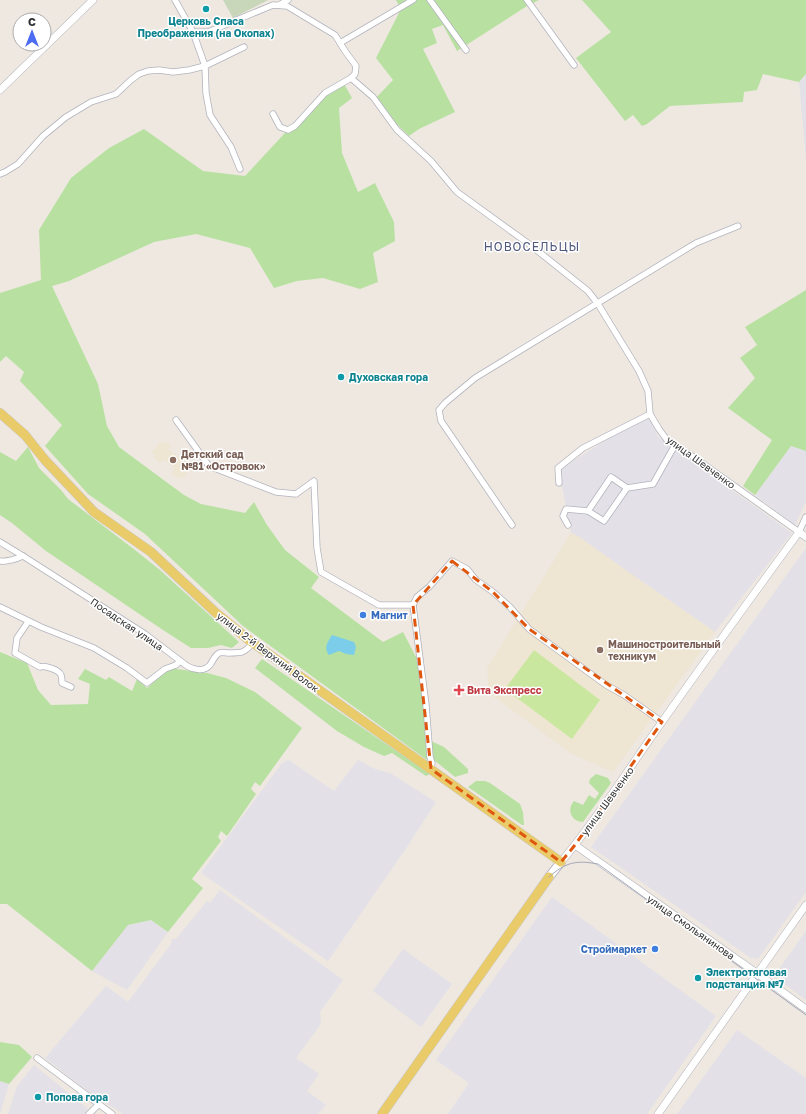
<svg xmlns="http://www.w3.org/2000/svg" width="806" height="1114" font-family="'Golos Text',sans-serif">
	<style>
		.industrial { fill: #e3e1e7 }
		.education { fill: #eee5d2 }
		.green { fill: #b8e1a1 }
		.cemetery { fill: #c8d7b9 }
		.pitch { fill: #c9e79e }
		.water { fill: #7bcde9 }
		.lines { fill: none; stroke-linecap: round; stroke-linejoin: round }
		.minor-casing { stroke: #b2b3bd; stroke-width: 7 }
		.tertiary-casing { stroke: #b2b3bd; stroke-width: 8 }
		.secondary-casing { stroke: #b2b3bd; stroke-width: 10 }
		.primary-casing { stroke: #c9c9c9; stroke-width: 10 }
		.minor { stroke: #fff; stroke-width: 5.5 }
		.tertiary { stroke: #fff; stroke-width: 7 }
		.secondary { stroke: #fff; stroke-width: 8 }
		.primary { stroke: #eacb6a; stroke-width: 9 }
		.tram { stroke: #a4a7b7; stroke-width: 1 }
		.marked { fill: none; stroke: #df570e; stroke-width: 3; stroke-dasharray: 8 5; stroke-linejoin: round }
		.culture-dot { fill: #0f9aa8; stroke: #fff; stroke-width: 1.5 }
		.education-dot { fill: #8d6e63; stroke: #fff; stroke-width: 1.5 }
		.shop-dot { fill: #3f7fe0; stroke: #fff; stroke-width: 1.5 }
		.health-dot { fill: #e0444e; stroke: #fff; stroke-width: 1.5 }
		.labels { text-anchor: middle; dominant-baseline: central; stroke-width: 3; stroke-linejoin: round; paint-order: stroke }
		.culture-label { font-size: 10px; font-weight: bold; fill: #0d838f; stroke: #fff; text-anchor: start }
		.education-label { font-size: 10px; font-weight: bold; fill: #785e54; stroke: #fff; text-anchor: start }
		.street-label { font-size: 10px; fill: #2e2e2e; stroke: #fff }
		.shop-label { font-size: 10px; font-weight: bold; fill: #366cbe; stroke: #fff; text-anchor: start }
		.health-label { font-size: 10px; font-weight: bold; fill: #be3a42; stroke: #fff; text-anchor: start }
		.quarter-label { font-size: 12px; letter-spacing: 1px; fill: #50587d; stroke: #fff }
	</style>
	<rect width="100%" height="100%" fill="#eee8e1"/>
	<g class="industrial">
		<polygon points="806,74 806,159 799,82"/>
		<polygon points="642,417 652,420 658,437 792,533 715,632 624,569 579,537 571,533 559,470"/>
		<polygon points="791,446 806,451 806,502 795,525 755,495"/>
		<polygon points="806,548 806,892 758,959 751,958 591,847"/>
		<polygon points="289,760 293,763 334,791 358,760 375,769 390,773 436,802 407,847 328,961 201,873 282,763"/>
		<polygon points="220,890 343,980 320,1012 321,1024 296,1058 319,1074 307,1091 326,1105 318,1114 123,1114 93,1095 45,1058 106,986 128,1002 171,944 172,939 176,939 207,901 210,903"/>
		<polygon points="552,897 716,1016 647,1114 448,1114 469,1083 436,1060"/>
		<polygon points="151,920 168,932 127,990 92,971 128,925"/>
		<polygon points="806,931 806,1000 774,976"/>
		<polygon points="403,949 452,984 421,1027 373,991"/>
		<polygon points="737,1030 806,1078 806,1114 677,1114"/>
		<polygon points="34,1065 88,1109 85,1114 8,1114 17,1086"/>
		<polygon points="0,1081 9,1084 0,1114"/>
	</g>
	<g class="education">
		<polygon points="165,441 171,446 168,449 182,460 185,457 191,462 188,466 191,468 183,478 180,476 178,478 171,473 175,468 163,459 160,463 153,457 155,455 152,452 160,442 162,444"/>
		<polygon points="571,533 579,537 624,569 715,632 613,772 570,753 489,693 487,668"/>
	</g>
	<g class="green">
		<polygon points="396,0 539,0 527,6 457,51 443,25 432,29 437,43 423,49 455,112 419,129 409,136 373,101 393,80 376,58 401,9"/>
		<polygon points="582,0 806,0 806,74 799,82 763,74 757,90 744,92 743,102 670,106 647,124 642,126 633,115 625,121 576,58 611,32"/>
		<polygon points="343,82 352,98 339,108 342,153 358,192 375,183 394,222 395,241 373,253 378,282 360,289 323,278 297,281 274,288 250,248 196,234 154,242 69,281 52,286 98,384 107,426 119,447 184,495 201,504 245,513 254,502 267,525 285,550 319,577 311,588 383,642 403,632 416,657 422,687 427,760 243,626 145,534 88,494 45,446 62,425 20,381 24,372 6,356 0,362 0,293 41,280 39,230 71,178 109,148 144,129 203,171 245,176 325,90"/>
		<polygon points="806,290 806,451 791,446 755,495 743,486 772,440 728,408 755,378 740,358 757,345 745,327"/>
		<polygon points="28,447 39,468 61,490 68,499 135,550 160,570 239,642 232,648 221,645 208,648 191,648 163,630 46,551 12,523 0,515 0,452 16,461"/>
		<polygon points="0,652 27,663 38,690 51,705 88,704 90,684 78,679 85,669 106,680 109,677 132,691 137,679 147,688 169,668 207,673 226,678 255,692 302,728 260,786 255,782 251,789 256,794 227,836 221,831 218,837 221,841 192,879 203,888 168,932 151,920 128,925 92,971 7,904 0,904"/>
		<polygon points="262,659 430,774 426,776 392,753 384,756 364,747 337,731 255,668"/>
		<polygon points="431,741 444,747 468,769 468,773 455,777 434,760"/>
		<path d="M596 774 608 778 611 783 583 822C572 822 566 810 574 801L583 805 589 795 595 799 599 793 589 783 590 779Z"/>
		<polygon points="476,781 485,781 490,783 520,804 523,812 524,825 522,825 468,787"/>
		<polygon points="0,1042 19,1045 32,1057 9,1084 0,1081"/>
	</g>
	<polygon class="cemetery" points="223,0 268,0 233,18"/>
	<polygon class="pitch" points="534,650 600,700 572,739 505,689"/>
	<path class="water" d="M332 635 354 642 356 647 354 655 346 654 339 651 329 655C323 647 328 642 332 635Z"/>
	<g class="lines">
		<g class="minor-casing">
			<g id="minor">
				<polyline points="175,0 193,32 205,66 206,93 210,115 231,147 240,169"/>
				<polyline points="430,0 466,50"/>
				<polyline points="527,0 574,65"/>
				<polyline points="279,5 288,0"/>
				<polyline points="193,32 208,32 273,5 287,6 335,35 345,51 356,66 355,74 351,78 325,93 295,126 288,130 280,127 273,114"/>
				<polyline points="340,43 413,0"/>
				<polyline points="351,78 373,97 397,130 431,161 457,192 529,244 588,291 598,304 639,371 648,391 650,414"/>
				<polyline points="0,174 5,172 18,164 43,136 66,117 91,102 116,94 131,80 139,74 148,71 159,70 173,72 189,70 205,66 244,47"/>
				<polyline points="176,420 209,466 276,492 296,494 314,481 317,548 321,572 379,605 413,605"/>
				<polyline points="559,483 558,468 583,448 650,414 659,429 667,440 695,458 799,532 806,517"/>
				<polyline points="588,511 604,521 627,488"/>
				<polyline points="512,525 441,421 439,410 445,403 475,378 696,243 738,226"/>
				<polyline points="568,525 563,516 566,509 588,511 611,477 627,488 653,484 675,445"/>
				<path d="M0 542 23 556 145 634 187 666C194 670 204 672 210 665 213 661 214 656 219 653 222 652 226 653 229 653 242 653 244 653 253 643"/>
				<path d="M0 561C8 562 16 559 23 556"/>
				<polyline points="413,605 417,597 429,587 452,561 467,569 476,580 493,592 510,607 529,629 606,685 624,695 662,722"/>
				<polyline points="413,605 426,705 430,757 432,763 431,769"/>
				<polyline points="0,607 41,627 94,648 127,668 147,683 165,669 176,665 180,661"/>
				<path d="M28 622 17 638 15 653 40 667C45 665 59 670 61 675 62 678 62 680 62 683L71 687"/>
				<polyline points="37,1058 112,1114"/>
				<polyline points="89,1114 99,1104"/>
			</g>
		</g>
		<g class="tertiary-casing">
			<g id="tertiary">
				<polyline points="0,90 93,0"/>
				<polyline points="575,845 758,974 806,1009"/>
				<path d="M561 862C598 818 629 768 662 722 707 658 753 595 799 532L806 537"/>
				<polyline points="658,1114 806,905"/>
			</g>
		</g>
		<g class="secondary-casing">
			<polyline id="secondary" points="549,877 561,862"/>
		</g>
		<g class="primary-casing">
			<g id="primary">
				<polyline points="0,413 25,435 45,460 94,512 151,552 215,612 249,640 561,862"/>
				<polyline points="382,1114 549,877"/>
			</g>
		</g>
		<use href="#minor" class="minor"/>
		<use href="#tertiary" class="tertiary"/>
		<use href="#secondary" class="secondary"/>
		<use href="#primary" class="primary"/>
		<path class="tram" d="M549 877C566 862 576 860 598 864L806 1015"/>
	</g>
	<path class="marked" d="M452 561 493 592 529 629 662 722 575 845 561 862 431 769 413 605Z"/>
	<g class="culture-dot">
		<circle cx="206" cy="9" r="4"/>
		<circle cx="341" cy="377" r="4"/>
		<circle cx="698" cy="978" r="4"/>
		<circle cx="38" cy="1097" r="4"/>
	</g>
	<g class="education-dot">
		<circle cx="173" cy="460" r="4"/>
		<circle cx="600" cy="650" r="4"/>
	</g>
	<g class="shop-dot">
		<circle cx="363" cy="615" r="4"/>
		<circle cx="655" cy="949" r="4"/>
	</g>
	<path class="health-dot" d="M457 684h4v4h4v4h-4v4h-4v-4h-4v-4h4z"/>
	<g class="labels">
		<g class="culture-label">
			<text x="206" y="21" text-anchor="middle">Церковь Спаса<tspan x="206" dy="12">Преображения (на Окопах)</tspan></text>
			<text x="349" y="377">Духовская гора</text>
			<text x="706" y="972">Электротяговая<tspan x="706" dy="12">подстанция №7</tspan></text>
			<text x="46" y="1097">Попова гора</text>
		</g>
		<g class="education-label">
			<text x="181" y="454">Детский сад<tspan x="181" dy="12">№81 «Островок»</tspan></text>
			<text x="608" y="644">Машиностроительный<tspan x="608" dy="12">техникум</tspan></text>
		</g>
		<g class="street-label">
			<text transform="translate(701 462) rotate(36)">улица Шевченко</text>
			<text transform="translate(127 624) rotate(34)">Посадская улица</text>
			<text transform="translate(268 652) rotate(37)">улица 2-й Верхний Волок</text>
			<text transform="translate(607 801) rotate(-54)">улица Шевченко</text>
			<text transform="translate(691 927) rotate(35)">улица Смольянинова</text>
		</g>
		<g class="shop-label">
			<text x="371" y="615">Магнит</text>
			<text x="647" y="949" text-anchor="end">Строймаркет</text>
		</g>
		<g class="health-label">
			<text x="467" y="690">Вита Экспресс</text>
		</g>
		<g class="quarter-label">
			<text x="532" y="246">НОВОСЕЛЬЦЫ</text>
		</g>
	</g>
	<g transform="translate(32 32)"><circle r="19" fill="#ffffff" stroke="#ababab"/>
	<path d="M0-3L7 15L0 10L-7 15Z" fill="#4c6cf1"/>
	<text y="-6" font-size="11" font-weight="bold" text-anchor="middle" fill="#2e2e2e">С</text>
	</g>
</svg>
